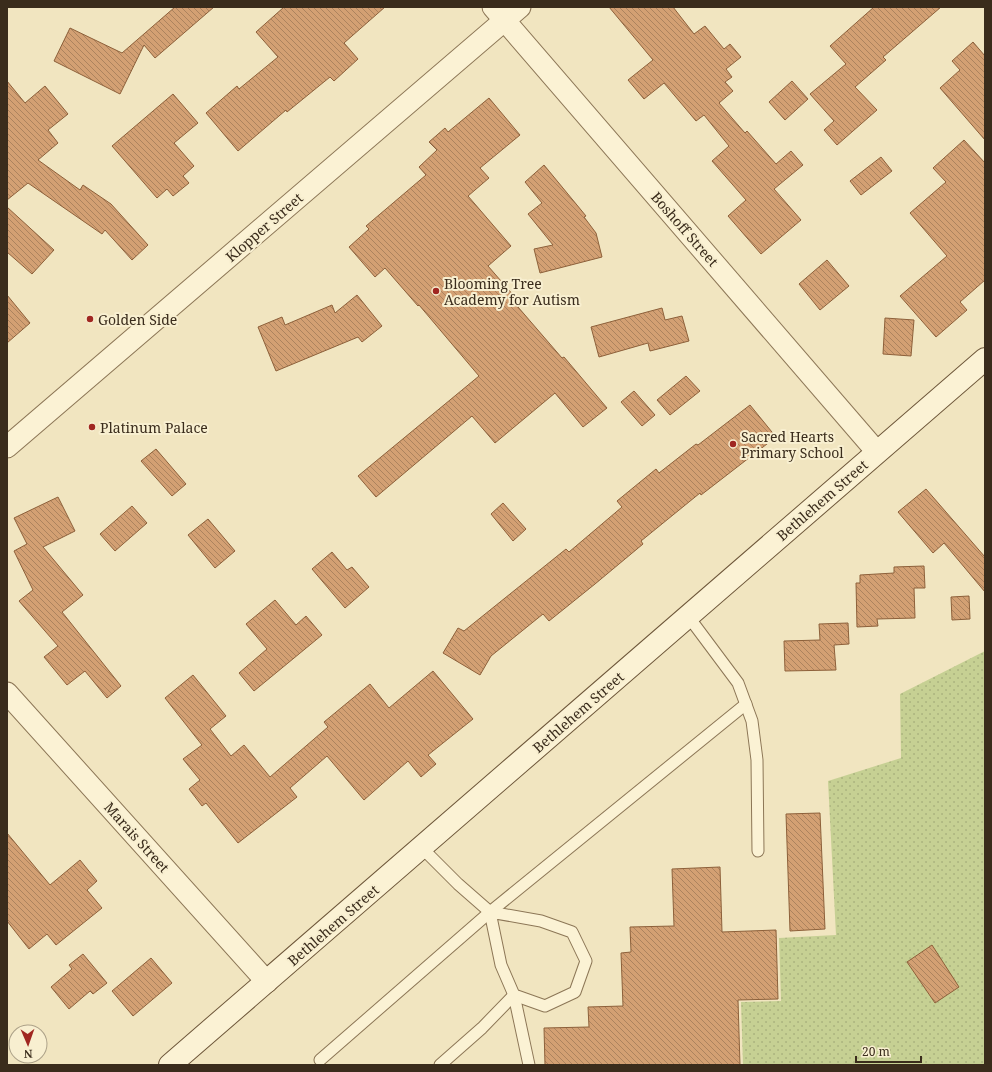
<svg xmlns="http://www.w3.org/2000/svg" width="992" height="1072" font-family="'Noto Serif',serif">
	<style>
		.grass { fill: url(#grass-dots) }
		.building { fill: url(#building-back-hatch); stroke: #8d603a }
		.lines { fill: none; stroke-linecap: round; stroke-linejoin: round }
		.service-casing { stroke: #8c7656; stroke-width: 13 }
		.minor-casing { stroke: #8c7656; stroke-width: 23 }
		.secondary-casing { stroke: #6e573a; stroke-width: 24 }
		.service { stroke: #fbf2d4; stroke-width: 11 }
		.minor { stroke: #fbf2d4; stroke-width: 21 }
		.secondary { stroke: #fbf2d4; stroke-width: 22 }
		.poi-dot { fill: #a02721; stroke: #f8efd0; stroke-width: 1.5 }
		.labels { text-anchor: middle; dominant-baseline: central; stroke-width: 4; stroke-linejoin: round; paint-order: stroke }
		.street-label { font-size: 14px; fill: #3a2c1c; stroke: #f8efd0 }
		.poi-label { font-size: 14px; fill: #3a2c1c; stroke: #f8efd0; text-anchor: start }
	</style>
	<defs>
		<pattern id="grass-dots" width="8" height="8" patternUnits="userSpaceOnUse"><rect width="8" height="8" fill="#c6d093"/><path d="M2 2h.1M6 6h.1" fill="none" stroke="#abb37e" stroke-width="1.8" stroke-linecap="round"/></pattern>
		<pattern id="building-back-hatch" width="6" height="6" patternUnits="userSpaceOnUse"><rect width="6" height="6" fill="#d3a073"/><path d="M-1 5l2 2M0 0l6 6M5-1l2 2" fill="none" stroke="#ac835e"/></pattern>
	</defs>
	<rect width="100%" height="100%" fill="#f1e5c0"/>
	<polygon class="grass" points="985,651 985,1065 743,1065 741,1002 781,1001 779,938 836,935 828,781 901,758 900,694"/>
	<g class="building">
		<polygon points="175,7 214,7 155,58 144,45 120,94 54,61 70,28 122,53"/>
		<polygon points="284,7 385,7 344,43 358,59 334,81 330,77 287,112 286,110 238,151 206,113 237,86 239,89 278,57 256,32"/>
		<polygon points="609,7 673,7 694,34 705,26 724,49 730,44 741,57 726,69 732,77 725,82 733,91 719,103 745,133 747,131 776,164 791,151 803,165 774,189 801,220 761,254 728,216 746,200 712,161 729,146 704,115 696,121 664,83 644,99 628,80 653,60"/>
		<polygon points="874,7 941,7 883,57 886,60 855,87 877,110 837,145 824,130 834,121 810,94 846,64 830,46"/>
		<polygon points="973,42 985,56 985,140 940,88 960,70 952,61"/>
		<polygon points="7,81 25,103 45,86 68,114 48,130 58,143 38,160 80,190 83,185 111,204 148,245 132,260 105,230 102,234 28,183 7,200"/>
		<polygon points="792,81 808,99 785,120 769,102"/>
		<polygon points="173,94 198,123 174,143 194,166 183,176 189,183 173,196 167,189 157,198 112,146"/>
		<polygon points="489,98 520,135 480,168 489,178 468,196 511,246 488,266 521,304 518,307 562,358 564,357 607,408 583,427 555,393 495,443 472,416 376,497 358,476 479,376 419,305 418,306 385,268 375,277 349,247 369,229 366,226 426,175 419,167 437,150 429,142 445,128 448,132"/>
		<polygon points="964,140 985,163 985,280 960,302 967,310 936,337 900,296 947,256 910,213 946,182 933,168"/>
		<polygon points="881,157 892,171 861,195 850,181"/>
		<polygon points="544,165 586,216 584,217 596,233 602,257 540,273 534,249 553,245 528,214 542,203 525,182"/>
		<polygon points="7,207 54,250 32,274 7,252"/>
		<polygon points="827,260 849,286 820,310 799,284"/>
		<polygon points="7,295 30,323 7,343"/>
		<polygon points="357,295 382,326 362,342 358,337 276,371 258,327 282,317 285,325 332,305 335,313"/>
		<polygon points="662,308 665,320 682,316 689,341 650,351 648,343 599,357 591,327"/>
		<polygon points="885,318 914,320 911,356 883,354"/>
		<polygon points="686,376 700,391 670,415 657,400"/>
		<polygon points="634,391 655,415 642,426 621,402"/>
		<polygon points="750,405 776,437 701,495 700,493 641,541 643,544 595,584 549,621 543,614 491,656 480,675 443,653 458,628 464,631 566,549 569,552 622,507 617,501 656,469 659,473 696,444 698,445"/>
		<polygon points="156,449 186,484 172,496 141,461"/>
		<polygon points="926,489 985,557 985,592 944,543 933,553 898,512"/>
		<polygon points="58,497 75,531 43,547 83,595 62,612 121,686 107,698 85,671 67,685 44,657 58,646 19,601 33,590 14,551 27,544 14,518"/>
		<polygon points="503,503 526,529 513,541 491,514"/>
		<polygon points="132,506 147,523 115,551 100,534"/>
		<polygon points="208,519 235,551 215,568 188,535"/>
		<polygon points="332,552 347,570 352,567 369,587 345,608 312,569"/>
		<polygon points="924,566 925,588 914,588 915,618 877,619 878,626 857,627 856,583 860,583 860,575 894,573 894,567"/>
		<polygon points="969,596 970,619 952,620 951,597"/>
		<polygon points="275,600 296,625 306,616 322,635 254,691 239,673 267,649 246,624"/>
		<polygon points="848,623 849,644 834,645 836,670 785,671 784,641 820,640 819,624"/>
		<polygon points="433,671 473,719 428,755 436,764 421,777 408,761 364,800 327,756 290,788 297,797 238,843 206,803 202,806 189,789 200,780 183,759 202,745 165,698 193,675 226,716 210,729 231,756 244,745 270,777 328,727 324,722 370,684 389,708"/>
		<polygon points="820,813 825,929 790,931 786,814"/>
		<polygon points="7,833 50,885 80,860 97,881 87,890 102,908 56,945 47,934 29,949 7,921"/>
		<polygon points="720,867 722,932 776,930 778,999 738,1000 740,1065 545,1065 544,1028 589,1027 588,1007 623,1006 621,953 631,952 630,927 674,926 672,869"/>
		<polygon points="932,945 959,987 935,1003 907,962"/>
		<polygon points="83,954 107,983 93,994 90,991 69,1009 51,987 72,969 69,965"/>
		<polygon points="151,958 172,983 133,1016 112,991"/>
	</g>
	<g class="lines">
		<g class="service-casing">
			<g id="service">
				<polyline points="688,616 738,683 752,721 757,760 758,851"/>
				<polyline points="422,848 458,884 490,912"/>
				<polygon points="490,912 541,921 572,932 586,961 575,992 545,1006 514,995 501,965"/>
				<polyline points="514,995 529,1065"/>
				<polyline points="320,1060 490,912 746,704"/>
				<polyline points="440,1065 482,1028 514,995"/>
			</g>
		</g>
		<g class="minor-casing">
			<g id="minor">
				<polyline points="493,7 877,452"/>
				<polyline points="7,447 520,7"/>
				<polyline points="7,693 267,982"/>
			</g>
		</g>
		<g class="secondary-casing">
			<polyline id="secondary" points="170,1065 985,359"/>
		</g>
		<use href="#service" class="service"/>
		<use href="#minor" class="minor"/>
		<use href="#secondary" class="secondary"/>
	</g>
	<g class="poi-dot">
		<circle cx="436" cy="291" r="4"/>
		<circle cx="90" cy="319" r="4"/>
		<circle cx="92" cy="427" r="4"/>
		<circle cx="733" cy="444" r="4"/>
	</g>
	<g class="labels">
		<g class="street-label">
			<text transform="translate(264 227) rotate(-41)">Klopper Street</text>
			<text transform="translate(685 229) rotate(49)">Boshoff Street</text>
			<text transform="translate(822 500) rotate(-41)">Bethlehem Street</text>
			<text transform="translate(578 712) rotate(-41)">Bethlehem Street</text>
			<text transform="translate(137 837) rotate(48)">Marais Street</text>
			<text transform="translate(333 925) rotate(-41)">Bethlehem Street</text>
		</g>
		<g class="poi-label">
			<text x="444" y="283">Blooming Tree<tspan x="444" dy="16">Academy for Autism</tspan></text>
			<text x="98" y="319">Golden Side</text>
			<text x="100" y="427">Platinum Palace</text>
			<text x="741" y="436">Sacred Hearts<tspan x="741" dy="16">Primary School</tspan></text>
		</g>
	</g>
	<rect width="992" height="1072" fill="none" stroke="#3a2c1c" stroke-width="16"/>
	<g transform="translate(28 1044) rotate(178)"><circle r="19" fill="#f8efd0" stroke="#aca188"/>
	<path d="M0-3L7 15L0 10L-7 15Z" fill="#a02721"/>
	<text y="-6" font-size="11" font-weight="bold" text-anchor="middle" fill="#3a2c1c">N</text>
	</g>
	<path d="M856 1056v6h65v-6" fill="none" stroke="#3a2c1c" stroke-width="2"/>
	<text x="862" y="1056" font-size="12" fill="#3a2c1c" stroke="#f8efd0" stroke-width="3" paint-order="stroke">20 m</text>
</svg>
